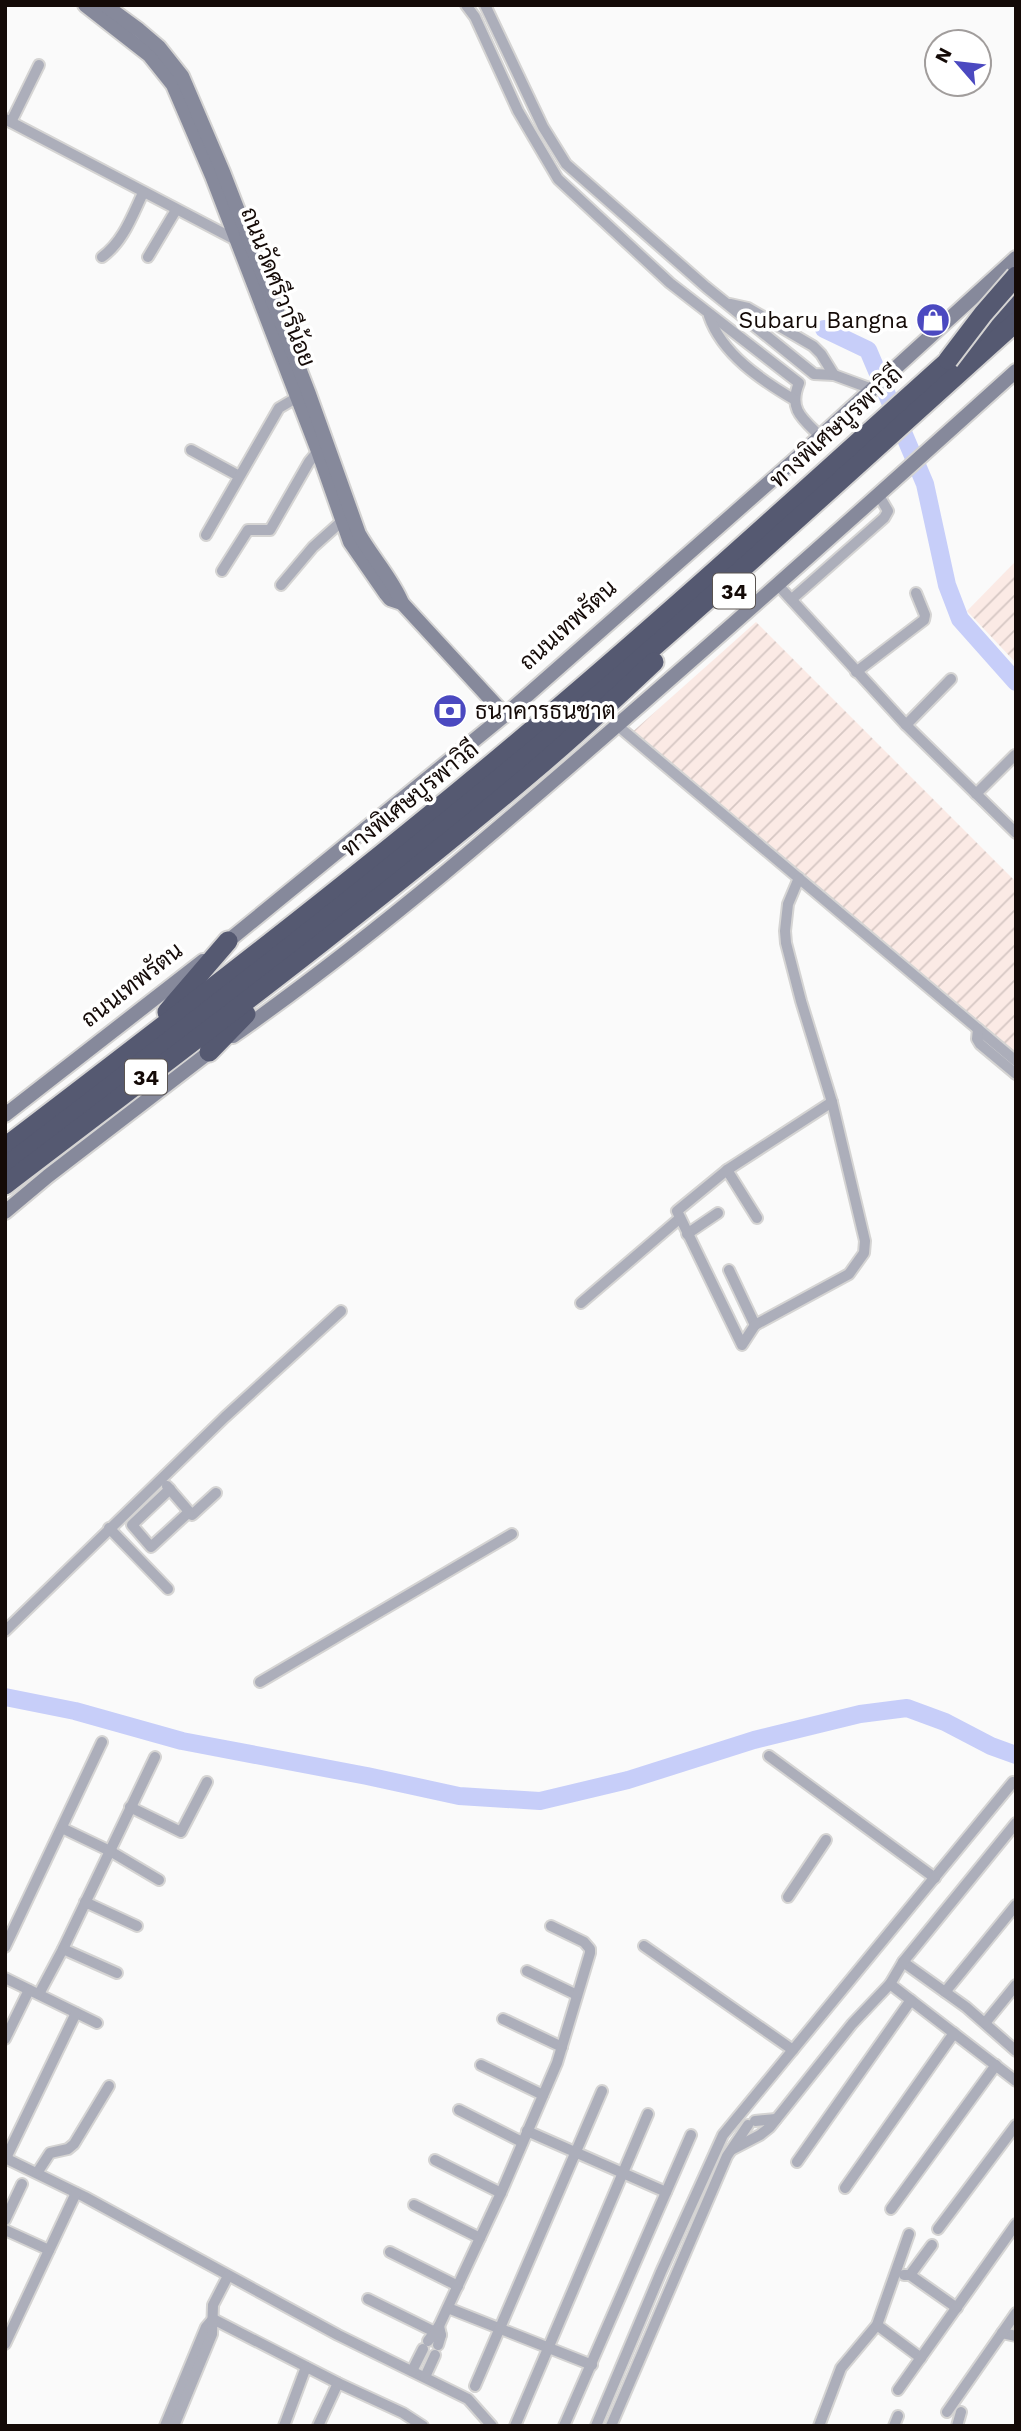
<svg xmlns="http://www.w3.org/2000/svg" width="1021" height="2431" font-family="'Work Sans',Sarabun,sans-serif">
	<style>
		.industrial { fill: url(#industrial-furrows) }
		.lines { fill: none; stroke-linecap: round; stroke-linejoin: round }
		.river { stroke: #c7cef9; stroke-width: 18 }
		.street-casing { stroke: #d5d4d3; stroke-width: 14 }
		.secondary-casing { stroke: #d5d4d3; stroke-width: 18 }
		.highway-casing { stroke: #d5d4d3; stroke-width: 23 }
		.street { stroke: #acaeba; stroke-width: 10 }
		.secondary { stroke: #86899b; stroke-width: 14 }
		.highway { stroke: #555971; stroke-width: 19 }
		.highway-bridge-casing { stroke: #d5d4d3; stroke-width: 23; stroke-linecap: butt }
		.highway-bridge { stroke: #555971; stroke-width: 19 }
		.labels { text-anchor: middle; dominant-baseline: central; stroke-width: 7; stroke-linejoin: round; paint-order: stroke }
		.shield { fill: #fff; stroke: #5a5451; stroke-width: 2 }
		.shield-label { font-size: 21px; font-weight: bold; fill: #140a07 }
		.street-label { font-size: 23px; fill: #140a07; stroke: #fff }
		.poi-label { font-size: 23px; fill: #140a07; stroke: #fff; text-anchor: end }
	</style>
	<defs>
		<pattern id="industrial-furrows" width="10" height="10" patternUnits="userSpaceOnUse" patternTransform="scale(1.75)"><rect width="10" height="10" fill="#fbeae5"/><path d="M-1 1l2-2M0 10L10 0M9 11l2-2" fill="none" stroke="#d6c7c3"/></pattern>
	</defs>
	<rect width="100%" height="100%" fill="#fafafa"/>
	<g class="industrial">
		<polygon points="1016,561 1016,663 967,611"/>
		<polygon points="756,622 1016,882 1016,1057 629,735"/>
	</g>
	<g class="lines">
		<g class="river">
			<polyline points="824,329 868,350 925,484 947,585 960,619 1016,682"/>
			<polyline points="5,1697 75,1711 182,1741 367,1776 459,1796 540,1801 628,1780 754,1740 860,1714 907,1708 945,1722 991,1746 1016,1755"/>
		</g>
		<g class="street-casing">
			<g id="street">
				<path d="M466 5 475 17 518 111 558 179 670 283 799 383C788 410 803 419 821 437"/>
				<polyline points="485,5 543,127 566,164 706,287 814,374 834,375 872,389"/>
				<polyline points="5,119 236,240"/>
				<polyline points="11,122 39,65"/>
				<path d="M102 257C123 242 132 216 143 193"/>
				<polyline points="148,257 176,210"/>
				<polyline points="730,304 748,308 813,346 821,354 834,375"/>
				<path d="M709 316C722 354 761 380 795 400"/>
				<polyline points="191,450 239,476"/>
				<polyline points="206,535 279,408 296,398"/>
				<polyline points="222,571 248,530 270,530 309,462 318,451"/>
				<polyline points="777,584 906,725 1016,833"/>
				<polyline points="281,585 313,547 342,521"/>
				<polyline points="792,599 884,518 888,511 878,494"/>
				<polyline points="856,672 924,620 925,615 916,593"/>
				<polyline points="906,725 951,679"/>
				<polyline points="618,726 1016,1061"/>
				<polyline points="976,794 1015,755"/>
				<polyline points="978,1029 977,1039 980,1044 1016,1074"/>
				<polyline points="727,1170 757,1218"/>
				<polyline points="687,1234 718,1213"/>
				<polyline points="729,1270 755,1325 849,1274 864,1253 865,1241 832,1102 801,1001 786,943 785,931 788,904 799,878"/>
				<polyline points="581,1303 679,1219"/>
				<polyline points="755,1325 742,1345 677,1211 727,1170 832,1102"/>
				<polyline points="167,1486 192,1515 216,1493"/>
				<polyline points="170,1489 132,1525 151,1547 189,1512"/>
				<polyline points="109,1528 168,1589"/>
				<polyline points="5,1631 225,1417 341,1311"/>
				<polyline points="260,1682 512,1534"/>
				<polyline points="769,1756 935,1878"/>
				<polyline points="130,1807 181,1832 207,1782"/>
				<polyline points="62,1828 110,1851 159,1880"/>
				<polyline points="788,1897 826,1840"/>
				<polyline points="85,1902 137,1926"/>
				<polyline points="644,1946 793,2050"/>
				<polyline points="5,1947 102,1742"/>
				<polyline points="63,1949 117,1973"/>
				<polyline points="903,1962 966,2007 1016,2051"/>
				<polyline points="527,1971 577,1995"/>
				<polyline points="5,1978 97,2023"/>
				<polyline points="890,1984 1016,2081"/>
				<polyline points="945,1992 1016,1905"/>
				<polyline points="39,1994 63,1949 155,1757"/>
				<polyline points="503,2019 562,2047"/>
				<polyline points="985,2023 1016,1985"/>
				<polyline points="5,2039 29,1990"/>
				<polyline points="481,2065 543,2095"/>
				<polyline points="459,2110 522,2142"/>
				<polyline points="755,2121 776,2119"/>
				<polyline points="527,2131 666,2192"/>
				<polyline points="733,2149 760,2135 770,2127 852,2024 890,1984 903,1962 1016,1823"/>
				<polyline points="5,2158 85,2197 338,2335 468,2399 492,2426"/>
				<polyline points="6,2158 76,2013"/>
				<polyline points="435,2160 501,2193"/>
				<polyline points="797,2162 911,2000"/>
				<polyline points="37,2173 50,2153 68,2149 74,2144 109,2086"/>
				<polyline points="845,2188 954,2033"/>
				<polyline points="414,2205 480,2238"/>
				<polyline points="891,2209 996,2065"/>
				<polyline points="5,2220 22,2184"/>
				<polyline points="938,2229 1016,2125"/>
				<polyline points="5,2230 49,2250"/>
				<polyline points="390,2252 458,2286"/>
				<polyline points="904,2275 910,2275 932,2245"/>
				<polyline points="910,2275 957,2308"/>
				<polyline points="368,2299 441,2335"/>
				<polyline points="448,2308 592,2365"/>
				<polyline points="877,2325 921,2358"/>
				<polyline points="439,2326 501,2193 557,2063 590,1953 590,1949 584,1942 551,1926"/>
				<polyline points="1002,2333 1016,2336"/>
				<polyline points="428,2341 439,2326 441,2335 438,2345"/>
				<polyline points="5,2344 76,2193"/>
				<polyline points="412,2371 423,2349"/>
				<polyline points="425,2377 435,2355"/>
				<polyline points="475,2386 602,2091"/>
				<polyline points="898,2390 1016,2224"/>
				<polyline points="947,2412 1016,2313"/>
				<polyline points="165,2426 206,2327 213,2319 338,2383 403,2413 423,2426"/>
				<polyline points="174,2426 212,2334 213,2305 228,2276"/>
				<polyline points="284,2426 306,2367"/>
				<polyline points="318,2426 338,2383"/>
				<polyline points="515,2426 648,2114"/>
				<polyline points="564,2426 691,2135"/>
				<polyline points="596,2426 661,2272 723,2135 1013,1782"/>
				<polyline points="611,2426 727,2156 748,2125"/>
				<polyline points="819,2426 841,2368 877,2325 909,2234"/>
				<polyline points="894,2426 898,2416"/>
				<polyline points="957,2426 961,2412"/>
			</g>
		</g>
		<g class="secondary-casing">
			<g id="secondary">
				<polyline points="85,5 149,55 173,85 212,176 318,451 350,542 386,594 390,599 402,603"/>
				<path d="M105 5 139 30 159 47 182 76 223 172 309 394 359 534C372 557 393 580 402 603L505 715"/>
				<polyline points="222,946 505,715 798,457 1016,258"/>
				<path d="M233 1036C378 934 511 818 644 702 769 593 893 482 1016 371"/>
				<polyline points="5,1115 203,961"/>
				<polyline points="5,1212 48,1176 216,1047"/>
			</g>
		</g>
		<g class="highway-casing">
			<g id="highway">
				<polyline points="167,1012 228,941"/>
				<polyline points="209,1052 246,1014"/>
				<path d="M5 1147C179 1014 353 881 520 740 689 598 851 447 1016 300"/>
				<path d="M5 1167C180 1033 355 898 525 757 693 617 853 468 1016 322"/>
				<path d="M5 1185C187 1046 370 910 544 762 581 730 618 696 654 662"/>
			</g>
		</g>
		<use href="#street" class="street"/>
		<use href="#secondary" class="secondary"/>
		<use href="#highway" class="highway"/>
		<g class="highway-bridge-casing">
			<polyline id="highway-bridge" points="948,360 983,314 1016,276"/>
		</g>
		<use href="#highway-bridge" class="highway-bridge"/>
	</g>
	<defs>
		<g id="shop-disc" transform="scale(1.75)"><circle r="9.5" fill="#4b49c0" stroke="#fff"/><path d="M-5-2.5h2.3a2.7 3.5 0 0 1 5.4 0H5L5.5 6h-11ZM-1.5-2.5h3a1.5 2.3 0 0 0-3 0Z" fill="#fff"/></g>
		<g id="bank-disc" transform="scale(1.75)"><circle r="9.5" fill="#4b49c0" stroke="#fff"/><path d="M-6-4H6V4H-6ZM0-2.3a2.3 2.3 0 1 0 0 4.6a2.3 2.3 0 1 0 0-4.6Z" fill="#fff"/></g>
	</defs>
	<g fill-rule="evenodd">
		<use href="#shop-disc" x="933" y="320"/>
		<use href="#bank-disc" x="450" y="711"/>
	</g>
	<g class="labels">
		<g class="shield">
			<rect x="713" y="573.5" width="42" height="35" rx="5"/>
			<rect x="125" y="1059.5" width="42" height="35" rx="5"/>
		</g>
		<g class="shield-label">
			<text x="734" y="591">34</text>
			<text x="146" y="1077">34</text>
		</g>
		<g class="street-label">
			<text transform="translate(278 287) rotate(69)">ถนนวัดศรีวารีน้อย</text>
			<text transform="translate(836 427) rotate(-42)">ทางพิเศษบูรพาวิถี</text>
			<text transform="translate(568 625) rotate(-42)">ถนนเทพรัตน</text>
			<text transform="translate(410 799) rotate(-39)">ทางพิเศษบูรพาวิถี</text>
			<text transform="translate(132 985) rotate(-38)">ถนนเทพรัตน</text>
		</g>
		<g class="poi-label">
			<text x="908" y="320">Subaru Bangna</text>
			<text x="475" y="711" text-anchor="start">ธนาคารธนชาต</text>
		</g>
	</g>
	<rect width="1021" height="2431" fill="none" stroke="#140a07" stroke-width="14"/>
	<g transform="translate(958 63) rotate(298)"><circle r="33" fill="#ffffff" stroke="#a19d9c" stroke-width="2"/>
	<path d="M0-5L12 26L0 18L-12 26Z" fill="#4b49c0"/>
	<text y="-10" font-size="19" font-weight="bold" text-anchor="middle" fill="#140a07">N</text>
	</g>
</svg>
